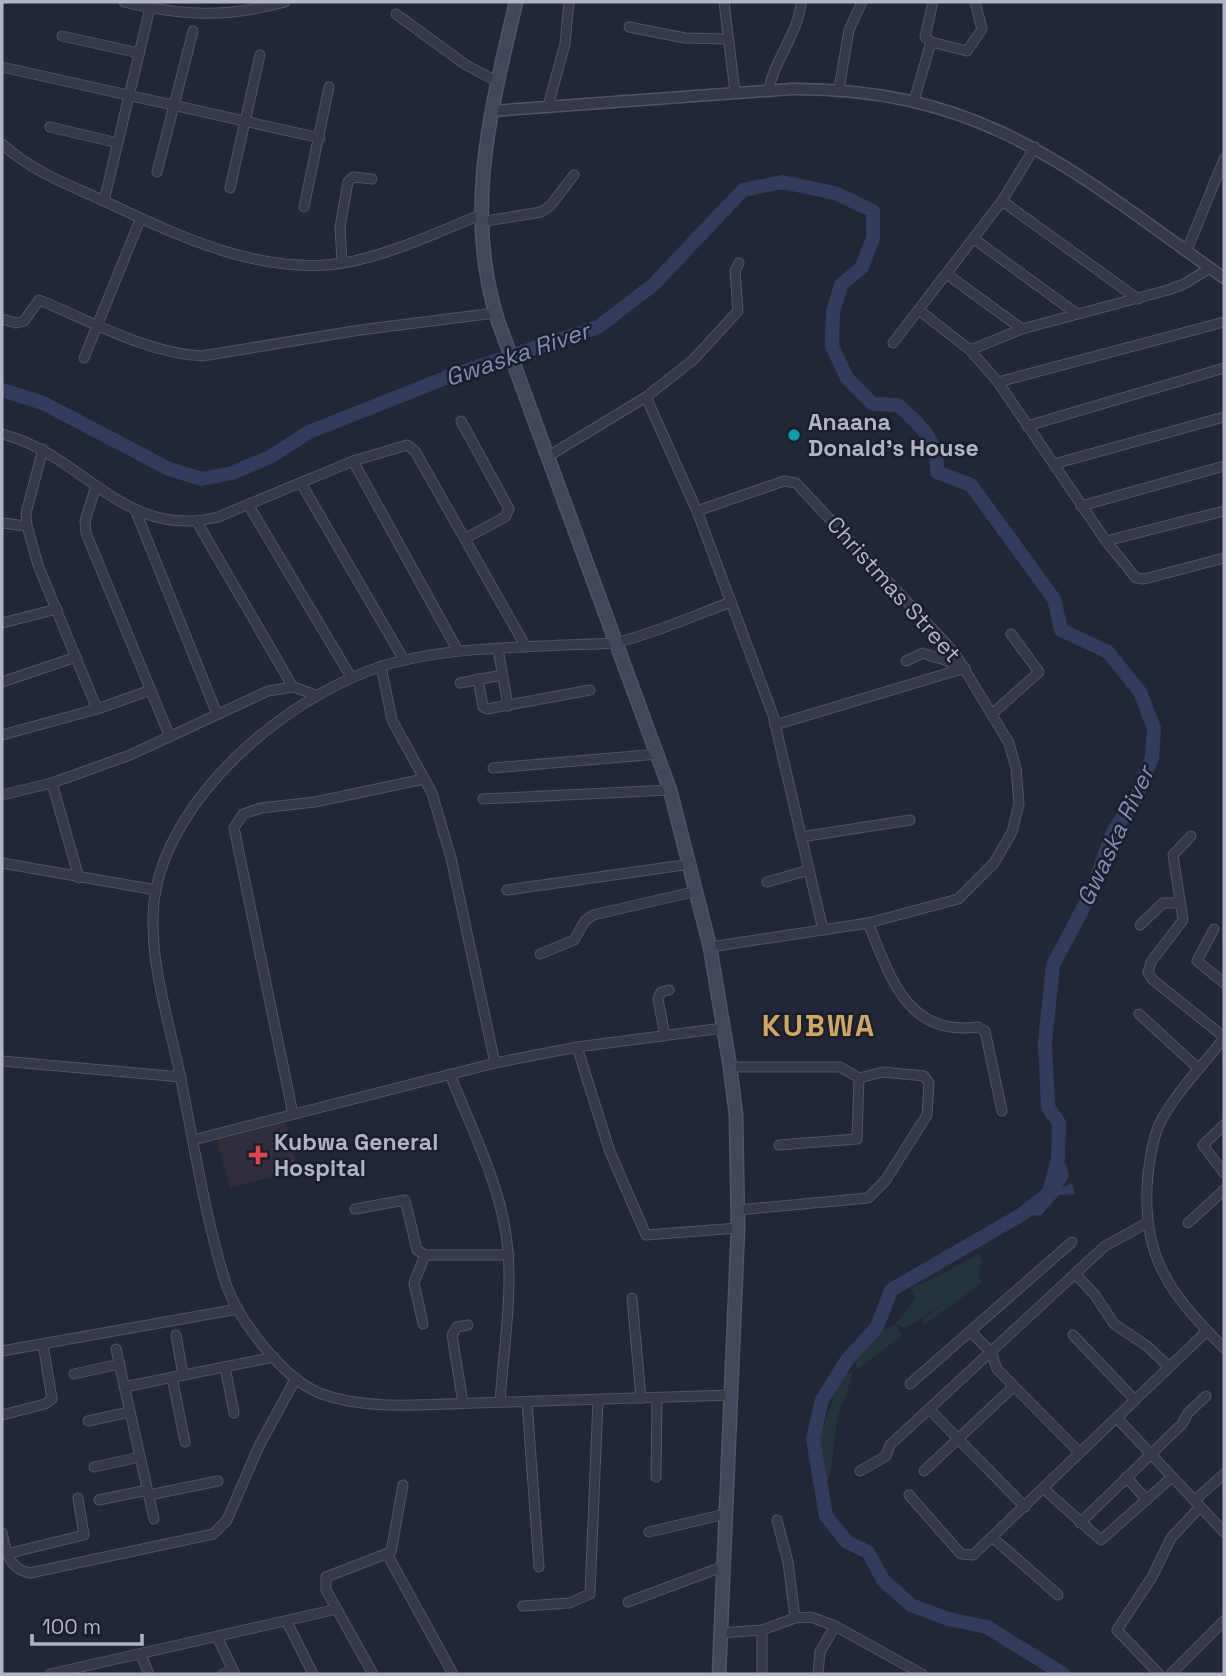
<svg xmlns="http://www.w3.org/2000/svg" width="1226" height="1676" font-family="'Space Grotesk',sans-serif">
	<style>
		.medical { fill: #312d3a }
		.green { fill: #24343a }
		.water { fill: #343c5d }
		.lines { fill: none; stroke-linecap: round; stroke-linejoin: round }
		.river { stroke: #343c5d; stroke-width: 14 }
		.minor-casing { stroke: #505463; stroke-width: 11 }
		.tertiary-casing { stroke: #505463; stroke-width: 13 }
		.secondary-casing { stroke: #505463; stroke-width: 15 }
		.minor { stroke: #353948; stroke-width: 9 }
		.tertiary { stroke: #353948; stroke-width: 10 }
		.secondary { stroke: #43475b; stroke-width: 12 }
		.culture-dot { fill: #0f9aa8; stroke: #1a1e2d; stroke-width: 2.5 }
		.health-dot { fill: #e0444e; stroke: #1a1e2d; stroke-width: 2.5 }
		.labels { text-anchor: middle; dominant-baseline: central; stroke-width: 5; stroke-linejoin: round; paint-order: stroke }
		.poi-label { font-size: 23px; font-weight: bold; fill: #b0b4c5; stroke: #1a1e2d; text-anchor: start }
		.street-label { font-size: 23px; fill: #b0b4c5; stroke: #1a1e2d }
		.water-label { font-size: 24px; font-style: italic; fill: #808bb1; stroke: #1a1e2d }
		.district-label { font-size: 30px; font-weight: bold; letter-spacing: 2px; fill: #d0a760; stroke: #1a1e2d }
	</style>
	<rect width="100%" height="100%" fill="#222738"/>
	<polygon class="medical" points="285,1122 298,1170 230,1188 217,1140"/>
	<g class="green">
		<polygon points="979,1254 982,1262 978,1277 983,1282 924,1325 922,1320 951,1298 916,1322 903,1328 896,1323 915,1299 911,1288 935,1278"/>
		<path d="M895 1324 902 1335 858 1369 855 1363C864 1347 878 1332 895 1324Z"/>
		<path d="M853 1371C850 1387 844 1398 839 1413 832 1437 836 1468 824 1489L818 1442 841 1376Z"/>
	</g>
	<polygon class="water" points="1059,1161 1066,1163 1069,1176 1062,1188 1072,1183 1075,1194 1059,1195 1041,1215 1031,1216 1027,1213 1052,1194"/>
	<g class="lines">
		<path class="river" d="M2 390 43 403 169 469 202 479 232 473 270 457 309 432 453 375 598 327 653 285 743 190 782 182 835 193 873 211V238L862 267 841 285 833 312 832 346 847 378 873 404 898 405C919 424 940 442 937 472L971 485 1054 599 1061 630 1108 652 1140 692 1154 728 1152 758 1137 795 1112 834 1092 891 1053 965 1045 1042 1048 1107 1059 1123 1058 1159 1049 1193 1021 1215 891 1290 877 1327 847 1360 822 1400 813 1439 826 1516 847 1542 868 1552 883 1580 911 1605 948 1619 987 1627 1063 1674"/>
		<g class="minor-casing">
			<g id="minor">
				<path d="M124 2C183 16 226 18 285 2"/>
				<polyline points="724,2 735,92"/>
				<polyline points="933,2 925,37 931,42 967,51 982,29 975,2"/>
				<polyline points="396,14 466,65 498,82"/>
				<polyline points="629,27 685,38 726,39"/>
				<polyline points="62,36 139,53"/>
				<polyline points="2,67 320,138"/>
				<polyline points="839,89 849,30 862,2"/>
				<path d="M769 90C774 59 799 33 801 2"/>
				<polyline points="914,101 931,42"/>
				<polyline points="548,106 565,44 569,2"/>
				<polyline points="50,127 118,143"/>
				<path d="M2 144C35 173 65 183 104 201 178 236 265 278 349 262 394 253 438 232 480 215"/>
				<polyline points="157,172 193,31"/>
				<polyline points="230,188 260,55"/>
				<polyline points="104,201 150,8"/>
				<polyline points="1002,201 1138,299"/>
				<polyline points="304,207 329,87"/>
				<polyline points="480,222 541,212 550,206 574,175"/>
				<polyline points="974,239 1077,314"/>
				<polyline points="1187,250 1224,159"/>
				<polyline points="342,263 340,227 348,182 353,177 372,179"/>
				<polyline points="948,275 1022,329"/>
				<polyline points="920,311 970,350 998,382 1106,541 1136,578 1144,579 1224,558"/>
				<path d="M2 319 16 323 24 321 39 300C91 321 146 353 202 356L360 330 495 313"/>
				<polyline points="893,343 1002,201 1035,147"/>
				<polyline points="970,350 1022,329 1168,290 1184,284 1210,268"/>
				<polyline points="84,358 140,220"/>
				<polyline points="998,382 1224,322"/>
				<polyline points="646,397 697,511 773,715 823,930"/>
				<polyline points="461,421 509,509 505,517 466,538"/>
				<polyline points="1027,426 1224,368"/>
				<path d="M2 434C83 454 124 541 218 517L353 461 407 445 415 451 526 647"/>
				<polyline points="43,449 26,513 27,526 38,565 97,709"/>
				<polyline points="547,457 646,397 693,360 738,311 735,271 739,263"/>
				<polyline points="353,461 458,651"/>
				<polyline points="1054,464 1224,417"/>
				<polyline points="301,483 404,660"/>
				<polyline points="96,486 85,521 86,533 170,737"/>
				<polyline points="249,506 351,677"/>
				<polyline points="1081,506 1224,466"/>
				<polyline points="697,511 784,481 796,483 954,652 1009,743 1016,768 1019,804 1012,832 994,863 958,899 868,923 710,947"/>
				<polyline points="136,512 217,714"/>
				<polyline points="197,522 293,687"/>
				<polyline points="2,523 27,526"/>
				<polyline points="1106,541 1224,511"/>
				<path d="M731 602C695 615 656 633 618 642 600 645 581 644 563 645 510 648 457 648 405 660 302 682 166 793 154 902 148 958 169 1021 180 1075 194 1144 205 1217 226 1284 239 1321 284 1380 322 1394 369 1411 427 1404 476 1403 562 1401 647 1398 732 1395"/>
				<polyline points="2,623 57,609"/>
				<polyline points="498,649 508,706"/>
				<path d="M906 661 923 653C940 661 941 654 959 670"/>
				<polyline points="381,666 392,720 432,793 451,858 495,1063"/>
				<polyline points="478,679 483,707 487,709 590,690"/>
				<polyline points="2,682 76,657"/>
				<polyline points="460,683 502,675"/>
				<polyline points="993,713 1039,672 1011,634"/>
				<polyline points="775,725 965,668"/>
				<polyline points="2,735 97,709 151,690"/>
				<polyline points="493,768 659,754"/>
				<polyline points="52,783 79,878"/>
				<polyline points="2,795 52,783 130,755 268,691 293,687 316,695"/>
				<polyline points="483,799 670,790"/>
				<polyline points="1191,836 1173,855 1183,920 1151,962 1148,972 1152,979 1224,1037"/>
				<polyline points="801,837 910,820"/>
				<polyline points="2,863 156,890"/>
				<polyline points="767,882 809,870"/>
				<polyline points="507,890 691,864"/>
				<path d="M868 923C890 975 906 1037 978 1027L985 1031 1002 1111"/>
				<polyline points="1140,925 1163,903 1180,903"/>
				<polyline points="1214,929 1197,961 1224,983"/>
				<polyline points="540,954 574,940 585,921 593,915 697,891"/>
				<polyline points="1139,1014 1199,1069"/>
				<polyline points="665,1036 658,999 661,992 669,990"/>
				<path d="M1224 1038C1204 1064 1178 1090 1162 1119 1153 1135 1150 1157 1148 1175 1140 1256 1170 1294 1224 1348"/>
				<polyline points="577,1047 610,1152 646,1235 738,1228"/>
				<polyline points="2,1061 181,1077"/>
				<polyline points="730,1067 840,1067 859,1078 857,1139 779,1145"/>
				<path d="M450 1074C472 1131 504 1191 508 1252 512 1298 503 1356 500 1402"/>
				<polyline points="293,1114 234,828 243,814 261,808 315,802 424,779"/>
				<polyline points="1224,1125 1203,1145 1224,1173"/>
				<polyline points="193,1140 495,1063 577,1047 723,1028"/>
				<polyline points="355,1209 405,1200 417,1250 425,1255 509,1255"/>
				<polyline points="738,1210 868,1198 885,1181 927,1115 929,1083 924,1076 883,1072 859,1078"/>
				<polyline points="1188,1223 1224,1190"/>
				<polyline points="1076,1275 1095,1295 1114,1324 1147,1346 1169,1367"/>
				<polyline points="632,1298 641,1398"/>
				<polyline points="423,1324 414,1283 425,1255"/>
				<polyline points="970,1331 991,1352 997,1369 1079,1452"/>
				<polyline points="176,1335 183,1375"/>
				<polyline points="1073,1335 1135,1400"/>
				<polyline points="116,1349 154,1519"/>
				<polyline points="2,1351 238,1309"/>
				<polyline points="225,1367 234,1413"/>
				<polyline points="74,1374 120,1364"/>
				<polyline points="172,1377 185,1442"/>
				<polyline points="910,1384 1072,1242"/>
				<polyline points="124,1387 274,1357"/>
				<polyline points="527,1402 539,1567"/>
				<polyline points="463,1403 452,1335 457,1327 468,1325"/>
				<polyline points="929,1409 1025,1507"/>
				<polyline points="2,1415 45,1404 52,1399 43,1344"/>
				<polyline points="1117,1418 1224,1532"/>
				<polyline points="88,1421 130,1412"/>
				<polyline points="94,1467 140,1457"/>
				<polyline points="860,1471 886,1456 890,1445 1105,1246 1147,1223"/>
				<polyline points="924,1471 1013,1387"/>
				<polyline points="656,1477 657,1398"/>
				<polyline points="1126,1477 1147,1500"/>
				<polyline points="1044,1489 1101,1540 1172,1477"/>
				<polyline points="149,1495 218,1481"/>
				<polyline points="909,1495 961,1554 973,1555 1207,1331"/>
				<polyline points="99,1500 147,1490"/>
				<polyline points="1195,1500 1224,1474"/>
				<polyline points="777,1520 788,1562 795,1618"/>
				<polyline points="1080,1523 1182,1424 1188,1413 1206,1396"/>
				<polyline points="649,1532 725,1514"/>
				<path d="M2 1533C6 1552 9 1569 30 1573L213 1534 227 1520 259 1446 296 1378"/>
				<polyline points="993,1538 1058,1595"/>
				<polyline points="6,1554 84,1535 78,1498"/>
				<polyline points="387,1554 453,1674"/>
				<polyline points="628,1602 722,1567"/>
				<polyline points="523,1606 569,1603 590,1594 598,1400"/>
				<polyline points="287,1622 313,1674"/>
				<polyline points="720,1633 762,1630 795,1618 811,1617 835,1626 922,1674"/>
				<polyline points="217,1637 235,1674"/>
				<polyline points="141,1655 149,1674"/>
				<polyline points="50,1674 337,1609"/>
				<polyline points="223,1674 233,1670"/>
				<polyline points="373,1674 326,1590 326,1577 391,1552 403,1485"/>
				<polyline points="762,1674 762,1630"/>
				<polyline points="818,1674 820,1652 835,1626"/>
				<polyline points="1159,1674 1117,1630 1152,1577 1171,1538 1200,1507"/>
				<polyline points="1171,1674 1224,1621"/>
			</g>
		</g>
		<g class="tertiary-casing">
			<path id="tertiary" d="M492 111 792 89C985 88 1076 173 1224 278"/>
		</g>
		<g class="secondary-casing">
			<path id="secondary" d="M516 2C491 110 463 211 498 321L670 790 710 947 730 1067 736 1115 738 1228 719 1674"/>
		</g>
		<use href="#minor" class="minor"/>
		<use href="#tertiary" class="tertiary"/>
		<use href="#secondary" class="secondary"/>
	</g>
	<circle class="culture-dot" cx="794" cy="435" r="7"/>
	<path class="health-dot" d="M254.5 1144.5h7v7h7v7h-7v7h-7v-7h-7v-7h7z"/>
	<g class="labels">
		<g class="poi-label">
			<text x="808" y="422">Anaana<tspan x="808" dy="26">Donald's House</tspan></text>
			<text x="274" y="1142">Kubwa General<tspan x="274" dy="26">Hospital</tspan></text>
		</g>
		<g class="street-label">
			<text transform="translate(894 589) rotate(48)">Christmas Street</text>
		</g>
		<g class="water-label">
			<text transform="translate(517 354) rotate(-19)">Gwaska River</text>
			<text transform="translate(1115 836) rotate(-65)">Gwaska River</text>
		</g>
		<g class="district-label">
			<text x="819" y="1025">KUBWA</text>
		</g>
	</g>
	<rect width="1226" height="1676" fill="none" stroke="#b0b4c5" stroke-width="7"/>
	<path d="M32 1634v10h110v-10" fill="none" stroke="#b0b4c5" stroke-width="3.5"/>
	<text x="42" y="1634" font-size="21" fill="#b0b4c5" stroke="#1a1e2d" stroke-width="5" paint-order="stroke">100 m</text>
</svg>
